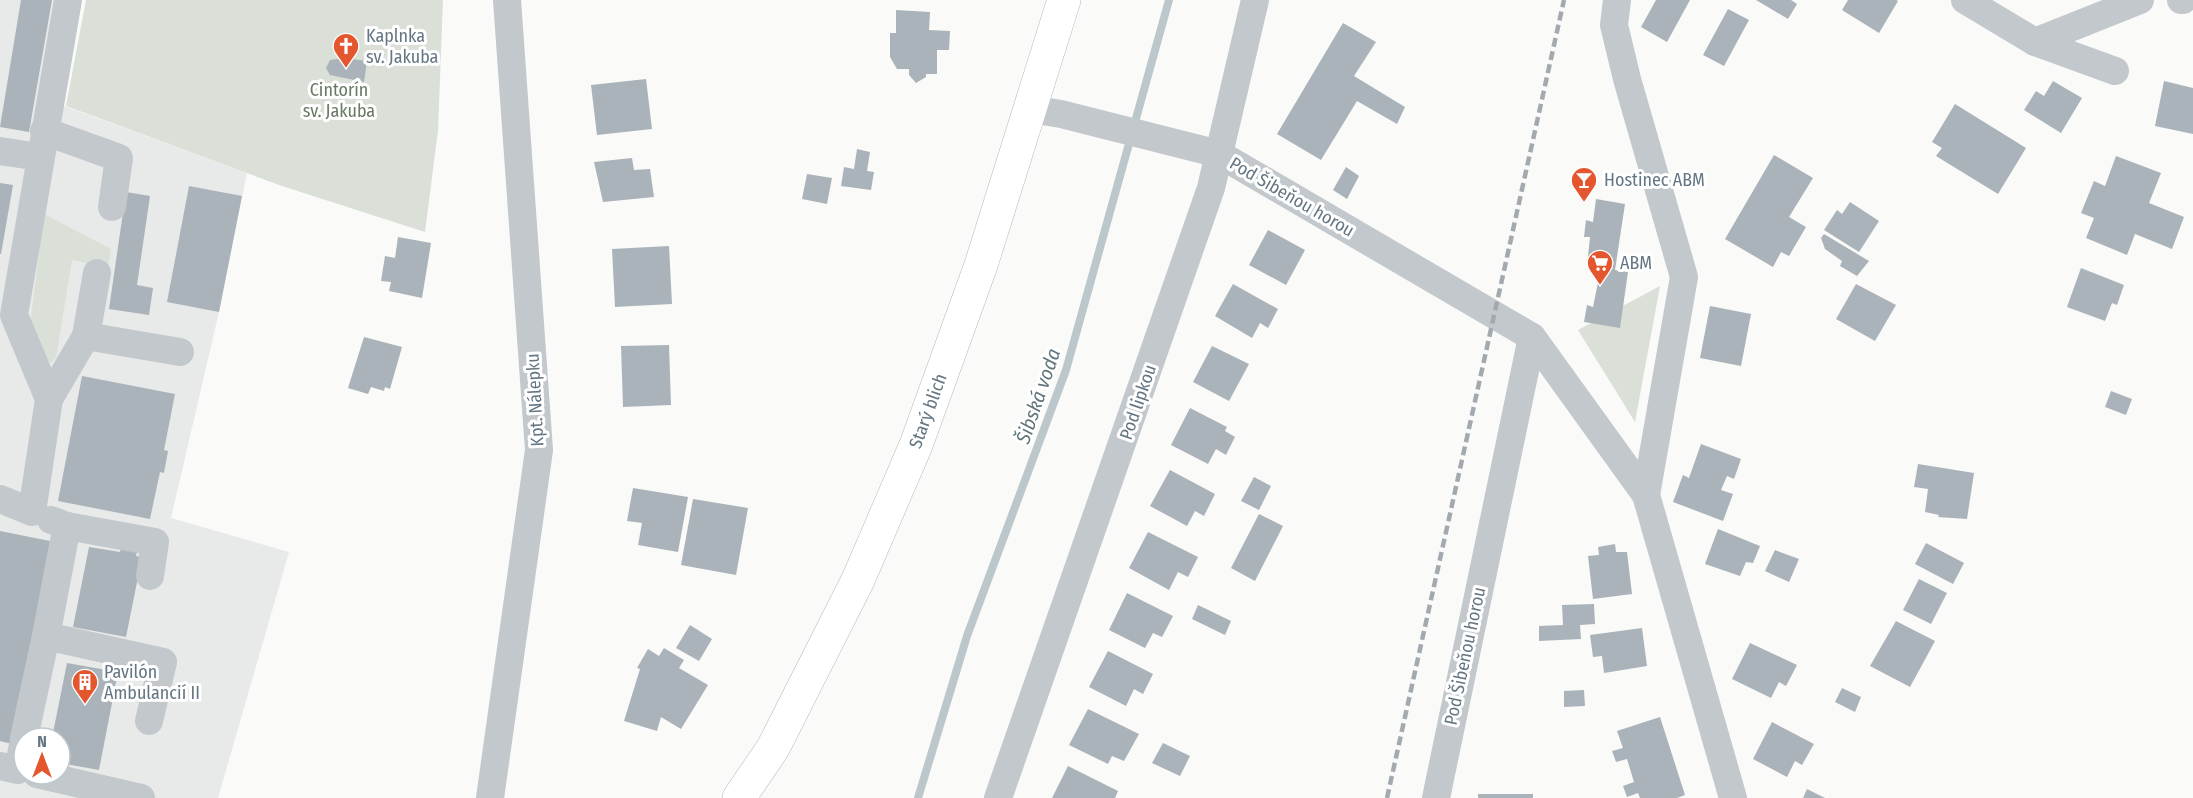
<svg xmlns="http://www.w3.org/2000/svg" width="2193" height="798" font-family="'Fira Sans Condensed',sans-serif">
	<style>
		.built { fill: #e8e9e9; fill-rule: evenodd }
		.green { fill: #dadfd7 }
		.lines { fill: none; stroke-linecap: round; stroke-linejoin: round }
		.stream { stroke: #bbc7cb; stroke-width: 8 }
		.building { fill: #aab3b9 }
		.major-casing { stroke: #b5babe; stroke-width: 34 }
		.minor { stroke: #c3c8cc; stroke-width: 28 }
		.major { stroke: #fff; stroke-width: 33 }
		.rail { stroke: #a2aab0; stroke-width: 4.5; stroke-dasharray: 9 4.5; stroke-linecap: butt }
		.labels { text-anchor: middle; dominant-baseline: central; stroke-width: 6; stroke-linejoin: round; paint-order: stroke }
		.poi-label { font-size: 18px; fill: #657683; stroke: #fff; text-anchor: start }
		.park-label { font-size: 18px; fill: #687a64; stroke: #fff }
		.street-label { font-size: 18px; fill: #657683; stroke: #fff }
		.water-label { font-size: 20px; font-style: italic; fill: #60757c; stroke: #fff }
	</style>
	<rect width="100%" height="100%" fill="#fafaf8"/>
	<path class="built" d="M0 0H57L45 99 247 173 219 312 171 518 289 552 218 798H0ZM24 738H60V774H24Z"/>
	<g class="green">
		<polygon points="86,0 443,0 438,130 425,232 282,186 66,106"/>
		<polygon points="44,214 111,249 108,267 72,260 56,358 52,362 39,360 30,325"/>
		<polygon points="1660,286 1635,422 1578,330"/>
	</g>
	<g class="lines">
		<polyline class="stream" points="918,798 967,636 1066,370 1169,0"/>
	</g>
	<g class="building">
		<polygon points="21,0 52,0 29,132 0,127"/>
		<polygon points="1656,0 1690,0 1667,42 1641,27"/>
		<polygon points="1756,0 1791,0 1797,4 1788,19"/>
		<polygon points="1848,0 1896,0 1898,1 1879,33 1842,10"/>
		<polygon points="1728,9 1749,20 1724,66 1703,55"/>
		<polygon points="896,10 930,12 929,30 950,31 949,50 937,50 937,74 926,74 926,77 916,83 909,75 909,69 897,69 890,57 890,33 896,33"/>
		<polygon points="1343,23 1376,42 1354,76 1405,107 1397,124 1357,101 1321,160 1277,134"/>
		<polygon points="344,58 367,61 364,82 330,75 326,68 330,60"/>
		<polygon points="646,79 652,129 597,135 591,85"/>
		<polygon points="2053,81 2082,98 2061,133 2024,110 2036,91 2044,96"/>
		<polygon points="2164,81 2193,88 2193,134 2155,126"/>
		<polygon points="1955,104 2026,148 1998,194 1936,156 1942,148 1932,142"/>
		<polygon points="857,149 870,152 867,171 874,172 871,190 841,186 844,167 854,169"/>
		<polygon points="1774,155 1813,178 1789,217 1806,227 1789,256 1781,252 1773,267 1725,239"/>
		<polygon points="2116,156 2161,173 2149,203 2184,217 2172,249 2135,234 2127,255 2086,238 2094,218 2081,213 2094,181 2105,186"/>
		<polygon points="632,158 634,170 650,169 654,197 603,202 594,162"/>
		<polygon points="1346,167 1359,176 1347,199 1333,190"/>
		<polygon points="807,174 832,178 827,204 802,199"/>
		<polygon points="0,183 13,185 1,254 0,254"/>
		<polygon points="189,186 242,196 219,312 167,302"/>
		<polygon points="126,192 150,196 137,285 153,288 149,315 109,309"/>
		<polygon points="1596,199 1625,204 1615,270 1628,272 1620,328 1584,322 1587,305 1593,307 1601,268 1587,266 1590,237 1584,237 1586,220 1593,222"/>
		<polygon points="1850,202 1879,221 1859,252 1824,230 1837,210 1842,214"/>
		<polygon points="1268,230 1305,250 1286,285 1249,265"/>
		<polygon points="1824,234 1869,261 1857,276 1840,266 1842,261 1825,249 1821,238"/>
		<polygon points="398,237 431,243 422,298 389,291 391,282 381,281 385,256 395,258"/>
		<polygon points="669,246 672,304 615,307 612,249"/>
		<polygon points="2081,268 2124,285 2117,305 2112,303 2105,321 2067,307"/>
		<polygon points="1233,284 1278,309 1268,328 1260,323 1252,338 1215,316"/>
		<polygon points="1856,284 1896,305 1875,341 1836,319"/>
		<polygon points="1710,306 1751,314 1741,366 1700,358"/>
		<polygon points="364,337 402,347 390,389 385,387 384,391 371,387 368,394 348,388"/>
		<polygon points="669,345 671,405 623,407 621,346"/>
		<polygon points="1212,346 1249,364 1229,401 1193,382"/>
		<polygon points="82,376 175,394 164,450 168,451 164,473 160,472 150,519 58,501"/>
		<polygon points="2111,391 2132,399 2126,415 2105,407"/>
		<polygon points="1190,408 1227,427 1225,431 1235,437 1226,455 1216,449 1208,464 1171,445"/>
		<polygon points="1701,444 1741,459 1734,479 1727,476 1721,490 1733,494 1723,521 1673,502 1683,475 1689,478"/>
		<polygon points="1918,464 1974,473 1967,519 1938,517 1939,515 1925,512 1928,489 1914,487"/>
		<polygon points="1170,470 1215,494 1204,516 1195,511 1187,526 1150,506"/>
		<polygon points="1254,477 1271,486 1259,510 1241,501"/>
		<polygon points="633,488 688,497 678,552 638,545 642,523 627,521"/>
		<polygon points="693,499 748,508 736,575 681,565"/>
		<polygon points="1259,514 1283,526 1255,581 1231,568"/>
		<polygon points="1718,529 1760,546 1753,563 1746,562 1740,576 1705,564"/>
		<polygon points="0,531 50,541 12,744 0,741"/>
		<polygon points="1148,532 1198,557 1188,577 1178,572 1169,590 1129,568"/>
		<polygon points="1926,543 1964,563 1953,584 1915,564"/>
		<polygon points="1615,544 1616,552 1627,552 1632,594 1593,599 1588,556 1599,555 1598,547"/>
		<polygon points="89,547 120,552 121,548 137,551 136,556 142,557 126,637 73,627"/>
		<polygon points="1775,550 1799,559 1789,582 1765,571"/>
		<polygon points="1919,579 1947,593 1931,624 1903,610"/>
		<polygon points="1127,593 1173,616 1162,637 1153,633 1145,648 1109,630"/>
		<polygon points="1594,604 1595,624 1580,625 1581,639 1539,641 1539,626 1563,625 1562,605"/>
		<polygon points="1198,605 1231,621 1225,635 1192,619"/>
		<polygon points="1896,621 1935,641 1910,687 1870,666"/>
		<polygon points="690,625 712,639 699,661 676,648"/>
		<polygon points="1642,628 1647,666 1604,673 1602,656 1593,657 1590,635"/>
		<polygon points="1750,643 1797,665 1786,686 1779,682 1771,698 1732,679"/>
		<polygon points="664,648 684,660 679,668 708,685 681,729 661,717 657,731 624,721 640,669 637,668 648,649 659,656"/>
		<polygon points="1108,651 1153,674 1143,694 1134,689 1126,706 1089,687"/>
		<polygon points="67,663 118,672 99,770 60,763 60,738 52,738"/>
		<polygon points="1842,688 1861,697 1855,712 1835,702"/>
		<polygon points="1584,690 1585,706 1564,707 1564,691"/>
		<polygon points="1088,709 1139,734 1124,761 1112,756 1108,764 1069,745"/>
		<polygon points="1660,717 1685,795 1677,798 1640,798 1638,793 1627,797 1623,786 1634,782 1627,759 1616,762 1612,751 1623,748 1617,731"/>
		<polygon points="1772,722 1814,744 1802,765 1795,761 1787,777 1753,759"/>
		<polygon points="1163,743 1190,756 1180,776 1152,763"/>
		<polygon points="1068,766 1118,791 1115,798 1052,798"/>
		<polygon points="1807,789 1825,798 1803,798"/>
		<rect x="1478" y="794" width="55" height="4"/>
	</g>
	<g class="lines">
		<g class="major-casing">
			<polyline id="major" points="739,798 773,748 858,580 916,445 981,265 1064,0"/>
		</g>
		<g class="minor">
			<polyline points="1617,0 1614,25 1627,79 1684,277 1646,495"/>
			<polyline points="1965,0 2035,42 2115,71"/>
			<polyline points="2181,0 2183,0"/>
			<polyline points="2035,42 2140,0"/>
			<polyline points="1031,109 1061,114 1219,154 1532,337 1646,495 1733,798"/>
			<polyline points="44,131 119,158 112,207"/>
			<polyline points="0,151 40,157"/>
			<polyline points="97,273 86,336 180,352"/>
			<polyline points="49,399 86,336"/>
			<polyline points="0,499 32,512 49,399 14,315 68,0"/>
			<polyline points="51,520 67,526 155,542 150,576"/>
			<polyline points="67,526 46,636 163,662 149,721"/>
			<polyline points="24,738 46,636"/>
			<polyline points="0,766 18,770 24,740"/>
			<polyline points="37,774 141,798"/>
			<polyline points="490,798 539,450 507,0"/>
			<polyline points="998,798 1211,188 1255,0"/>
			<polyline points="1436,798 1532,337"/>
		</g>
		<use href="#major" class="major"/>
		<polyline class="rail" points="1387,798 1564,0"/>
	</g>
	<defs>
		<g id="church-pin" transform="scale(1.35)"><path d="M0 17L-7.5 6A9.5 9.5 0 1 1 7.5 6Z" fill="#e4572e" stroke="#fff"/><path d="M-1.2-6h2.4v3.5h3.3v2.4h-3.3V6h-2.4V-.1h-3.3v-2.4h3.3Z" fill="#fff"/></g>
		<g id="bar-pin" transform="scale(1.35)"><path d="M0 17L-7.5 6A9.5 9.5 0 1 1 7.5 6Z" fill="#e4572e" stroke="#fff"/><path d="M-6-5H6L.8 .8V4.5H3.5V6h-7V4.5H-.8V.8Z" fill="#fff"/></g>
		<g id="supermarket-pin" transform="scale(1.35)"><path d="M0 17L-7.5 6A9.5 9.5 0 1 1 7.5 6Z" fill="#e4572e" stroke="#fff"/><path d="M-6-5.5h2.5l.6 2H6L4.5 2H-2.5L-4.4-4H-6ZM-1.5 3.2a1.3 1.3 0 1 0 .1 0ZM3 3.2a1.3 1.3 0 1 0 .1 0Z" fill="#fff"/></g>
		<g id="building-pin" transform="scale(1.35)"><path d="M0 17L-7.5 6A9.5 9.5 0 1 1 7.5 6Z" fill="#e4572e" stroke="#fff"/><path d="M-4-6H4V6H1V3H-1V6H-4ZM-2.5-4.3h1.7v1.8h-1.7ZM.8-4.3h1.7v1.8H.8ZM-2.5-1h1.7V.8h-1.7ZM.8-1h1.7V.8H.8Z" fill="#fff"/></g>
	</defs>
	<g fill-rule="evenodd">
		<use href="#church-pin" x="346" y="46"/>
		<use href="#bar-pin" x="1584" y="180"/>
		<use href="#supermarket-pin" x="1600" y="263"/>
		<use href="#building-pin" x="85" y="682"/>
	</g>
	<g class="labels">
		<g class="poi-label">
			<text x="366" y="36">Kaplnka<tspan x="366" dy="21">sv. Jakuba</tspan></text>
			<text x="1604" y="180">Hostinec ABM</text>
			<text x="1620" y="263">ABM</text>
			<text x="104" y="672">Pavilón<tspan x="104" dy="21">Ambulancií II</tspan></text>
		</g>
		<g class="park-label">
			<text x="339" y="90">Cintorín<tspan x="339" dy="21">sv. Jakuba</tspan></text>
		</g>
		<g class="street-label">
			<text transform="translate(1292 197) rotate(30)">Pod Šibeňou horou</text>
			<text transform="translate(535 400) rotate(-93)">Kpt. Nálepku</text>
			<text transform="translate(1138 402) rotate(-71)">Pod lipkou</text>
			<text transform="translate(928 411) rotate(-70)">Starý blich</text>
			<text transform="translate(1465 656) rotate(-78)">Pod Šibeňou horou</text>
		</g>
		<g class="water-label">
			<text transform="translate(1038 396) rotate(-71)">Šibská voda</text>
		</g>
	</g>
	<g transform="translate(42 756)"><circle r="28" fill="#ffffff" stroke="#c1c8cd" stroke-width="1.5"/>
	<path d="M0-4.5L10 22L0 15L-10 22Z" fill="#e4572e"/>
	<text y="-9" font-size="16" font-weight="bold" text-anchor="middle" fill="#657683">N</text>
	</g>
</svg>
